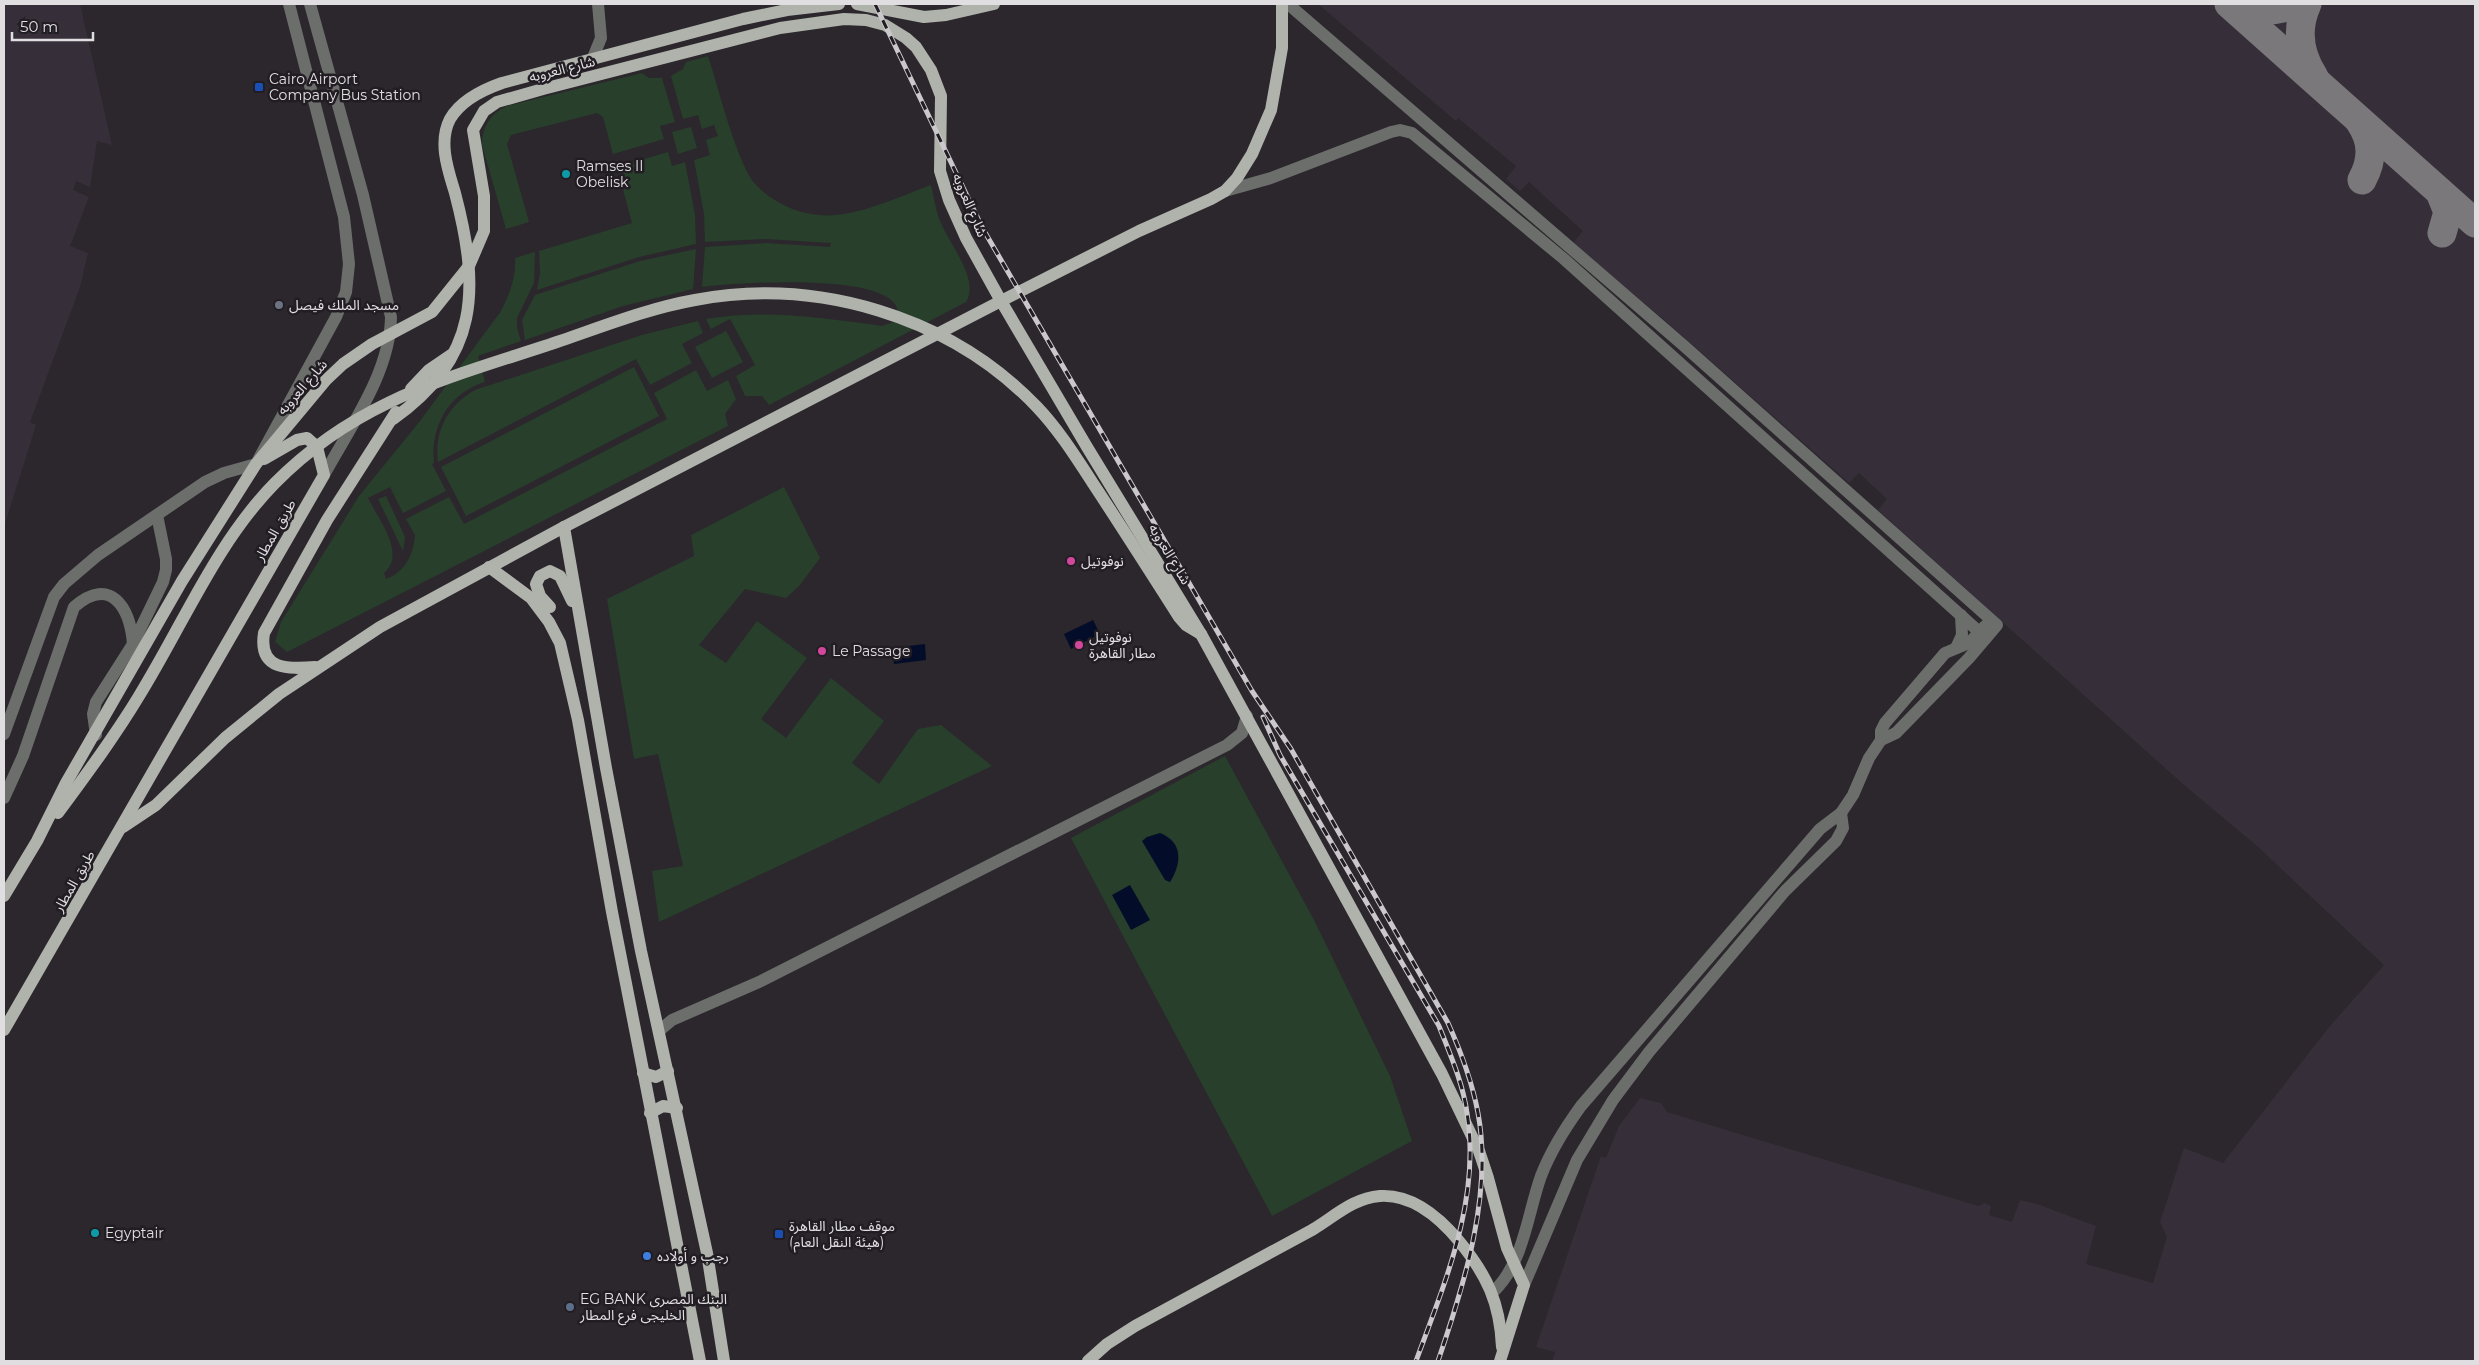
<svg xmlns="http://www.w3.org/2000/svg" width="2479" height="1365" font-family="Montserrat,'Noto Sans Arabic',sans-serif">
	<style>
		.built { fill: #362f39 }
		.green { fill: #283f2b }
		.water { fill: #030d2a }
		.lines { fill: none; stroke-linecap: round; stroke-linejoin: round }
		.taxiway { stroke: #7b787c; stroke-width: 29 }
		.minor { stroke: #6c6e6b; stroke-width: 12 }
		.major { stroke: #b0b3ac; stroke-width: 12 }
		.rail-casing { stroke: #cbc8cc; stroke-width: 5 }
		.rail { stroke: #211d23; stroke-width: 3; stroke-dasharray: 9; stroke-linecap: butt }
		.transit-dot { fill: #1a4fb4; stroke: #211d23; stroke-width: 2 }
		.culture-dot { fill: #0f9aa8; stroke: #211d23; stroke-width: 2 }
		.worship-dot { fill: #6b7280; stroke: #211d23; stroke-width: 2 }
		.hotel-dot { fill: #d1479c; stroke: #211d23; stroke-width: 2 }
		.shop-dot { fill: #3f7fe0; stroke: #211d23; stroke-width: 2 }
		.service-dot { fill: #5c6f8a; stroke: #211d23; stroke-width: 2 }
		.labels { text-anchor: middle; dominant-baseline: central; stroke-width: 5; stroke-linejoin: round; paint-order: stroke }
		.street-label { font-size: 14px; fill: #e1dee2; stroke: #211d23 }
		.poi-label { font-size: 14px; fill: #e1dee2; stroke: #211d23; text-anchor: start }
	</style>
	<rect width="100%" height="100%" fill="#2b272d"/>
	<g class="built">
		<polygon points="4,4 80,4 112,145 97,141 90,187 76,181 73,190 89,197 70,246 88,253 80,287 30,422 36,425 4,527"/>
		<polygon points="1318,4 2475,4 2475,1361 1552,1361 1555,1352 1536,1347 1601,1156 1606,1158 1619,1126 1640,1098 1661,1103 1667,1112 1978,1206 1985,1203 1991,1206 1989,1215 2012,1222 2020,1200 2037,1204 2096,1226 2086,1264 2153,1283 2167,1237 2160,1222 2184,1148 2223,1163 2330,1026 2384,965 2257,846 2184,785 1878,510 1887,499 1859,473 1849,483 1662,318 1580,249 1574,242 1583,231 1529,182 1520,191 1506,179 1516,166 1458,118 1456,121"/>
	</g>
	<g class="green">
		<path d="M708 56C718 86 737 164 756 185 776 206 807 218 836 215 868 212 901 196 931 185 934 198 936 212 941 223 950 245 980 280 966 302L769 405 762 396H745L736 376 755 365 730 319 711 329 706 319C766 309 823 318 882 326L894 322 898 311C892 271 733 283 702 287L705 247 766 243 830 247 831 243 766 239 705 242 704 214 694 160 710 155 706 140 718 136 714 125 702 129 698 115 683 119 671 76 683 69 686 62Z"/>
		<path d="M642 73 649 78H662L675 122 660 126 664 139 613 154 603 117 597 113 511 135 507 144 529 222 506 229 482 145C482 127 490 114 507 106Z"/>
		<polygon points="691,127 697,148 678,154 672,132"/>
		<polygon points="668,152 672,166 685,162 695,215 696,244 639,257 537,290 540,273 539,251 632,223 617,167"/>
		<polygon points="696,249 693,289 623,306 525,340 522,320 535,295 640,261"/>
		<path d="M535 252 534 283 517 318V328L521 341 478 356 485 382C449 393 430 426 434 463L432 464 446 491 403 513 390 487 368 498C378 519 407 554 384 573L386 579C406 571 413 555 415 535L406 519 449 497 464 524 667 419 654 393 696 370 707 391 728 380 736 399 725 414 728 426 287 652 275 642 281 622 359 496 420 421 501 311C510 293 516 278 515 258Z"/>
		<path d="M698 321 703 333 682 344 692 363 650 385 636 359 438 462C434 431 448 405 475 390L642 335Z"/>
		<polygon points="726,331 743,362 712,378 695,347"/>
		<polygon points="634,367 659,416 466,516 441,467"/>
		<polygon points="784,487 820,558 800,585 786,598 745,589 699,645 726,663 757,621 807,658 761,719 786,738 831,678 884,721 852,763 879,784 918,729 941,725 992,766 659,922 652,871 683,866 658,754 634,759 607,599 694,556 691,535"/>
		<polygon points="386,496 405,537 403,551 378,499"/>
		<polygon points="1225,756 1314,920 1390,1076 1412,1141 1272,1216 1071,838"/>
	</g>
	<g class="water">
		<polygon points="1093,620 1100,634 1071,649 1064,634"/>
		<polygon points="925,644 926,660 894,664 892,648"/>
		<path d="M1160 833C1183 842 1182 863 1170 882L1165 880 1142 841 1147 837Z"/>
		<polygon points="1130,885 1150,920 1131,930 1112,895"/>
	</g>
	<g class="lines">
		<g class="taxiway">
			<polyline points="2229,4 2475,223"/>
			<path d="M2233 4C2253 13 2275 12 2296 4"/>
			<path d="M2307 4C2296 28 2299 54 2314 77"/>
			<path d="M2360 122C2373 141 2373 160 2362 180"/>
			<polyline points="2440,192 2448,212 2442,233"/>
		</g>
		<g class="minor">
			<path d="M310 4 363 195 391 317C390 373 350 427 324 475"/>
			<path d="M1288 4 1683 345 1997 625 1969 658 1896 733 1881 740 1869 758 1853 795 1841 813 1820 829 1581 1106C1565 1128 1551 1150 1541 1176 1527 1215 1524 1264 1492 1293"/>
			<polyline points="592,60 601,38 598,4"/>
			<polyline points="1225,191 1271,178 1391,132 1400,130 1412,133 1564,259 1986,638"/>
			<polyline points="1956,648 1962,635 1961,615"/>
			<polyline points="4,734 54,597 64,584 98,555 205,482 224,473 256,464 336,317 346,292 349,264 344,217 289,4"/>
			<polyline points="96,735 93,714 96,702 133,644 163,582 166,570 166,559 157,515"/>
			<polyline points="1881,740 1881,731 1885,723 1945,653 1969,643 1985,626"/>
			<path d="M4 798 23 756 74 607C111 575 130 608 133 644"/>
			<polyline points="659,1031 672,1020 759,982 1227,745 1242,733 1247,716"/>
			<polyline points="1524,1285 1577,1160 1613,1100 1649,1052 1785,891 1836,841 1843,828 1841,813"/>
		</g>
		<g class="major">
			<polyline points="857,4 924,17 946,15 994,4"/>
			<polyline points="411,389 429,370 451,355"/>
			<path d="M393 419C480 358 480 288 455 193 448 170 438 142 450 119 461 100 482 90 502 83L743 19 787 10 839 4"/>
			<polyline points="564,527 606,768 641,951 707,1253 724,1361"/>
			<polyline points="489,567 531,598 549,622 560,643 578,720 612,912 700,1361"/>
			<polyline points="550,607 540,596 536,584 540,576 550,571 560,576 572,601"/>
			<path d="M315 667C289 669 258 671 264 633L327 520 396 412"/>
			<path d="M58 813C86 775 115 736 139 696 183 625 216 543 275 483 355 402 441 380 545 346 594 330 644 309 695 300 817 277 950 316 1037 407 1059 430 1077 459 1094 485 1123 529 1151 573 1179 617L1186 625 1201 634"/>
			<polyline points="123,827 156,805 225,738 279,694 380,627 564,527 1001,301 1139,231 1211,199 1225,191 1237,178 1252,154 1271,110 1282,48 1282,4"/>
			<polyline points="4,896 37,841 66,783 182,581 256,464 326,380 343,364 372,344 432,312 469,266 484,231 484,196 473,130 484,111 497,102 543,89 780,28 844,19 866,20 885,25 906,38 916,47 931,70 941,96 940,171 949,200 966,238 1001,301 1087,447 1201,634 1442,1074 1479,1151 1488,1178 1507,1248 1524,1285 1500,1361"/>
			<polyline points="4,1030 324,475 317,447 307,438 297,440 264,459"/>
			<polyline points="643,1073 656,1077 668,1071"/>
			<polyline points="650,1113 663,1106 677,1108"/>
			<path d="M1088 1361 1107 1344 1135 1326C1194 1294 1253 1262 1312 1230 1334 1217 1353 1198 1380 1196 1412 1194 1439 1217 1459 1241 1487 1275 1500 1303 1502 1347"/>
		</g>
		<g class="rail-casing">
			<g id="rail">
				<path d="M875 4 983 229 1252 691 1291 749 1448 1023C1461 1052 1472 1081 1478 1113 1493 1194 1464 1285 1438 1361"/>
				<path d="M1263 717 1280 755 1439 1026C1450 1054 1463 1083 1467 1113 1481 1199 1445 1282 1416 1361"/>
			</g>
		</g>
		<use href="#rail" class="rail"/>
	</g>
	<g class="transit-dot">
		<rect x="254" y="82" width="10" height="10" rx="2.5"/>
		<rect x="774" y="1229" width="10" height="10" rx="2.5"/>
	</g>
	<g class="culture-dot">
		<circle cx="566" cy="174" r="5"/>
		<circle cx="95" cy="1233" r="5"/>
	</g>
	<circle class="worship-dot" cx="279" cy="305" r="5"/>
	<g class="hotel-dot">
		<circle cx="1071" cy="561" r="5"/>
		<circle cx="1079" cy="645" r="5"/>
		<circle cx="822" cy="651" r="5"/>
	</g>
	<circle class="shop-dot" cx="647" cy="1256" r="5"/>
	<circle class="service-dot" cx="570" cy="1307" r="5"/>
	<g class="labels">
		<g class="street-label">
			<text transform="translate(562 69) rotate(-14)">شارع العروبه</text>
			<text transform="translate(970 205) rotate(67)">شارع العروبه</text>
			<text transform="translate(302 387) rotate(-49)">شارع العروبه</text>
			<text transform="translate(275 530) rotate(-60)">طريق المطار</text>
			<text transform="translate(1170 554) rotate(59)">شارع العروبه</text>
			<text transform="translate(74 881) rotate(-60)">طريق المطار</text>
		</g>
		<g class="poi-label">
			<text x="269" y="79">Cairo Airport<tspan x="269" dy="16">Company Bus Station</tspan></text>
			<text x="576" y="166">Ramses II<tspan x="576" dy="16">Obelisk</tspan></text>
			<text x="289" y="305">مسجد الملك فيصل</text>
			<text x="1081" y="561">نوفوتيل</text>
			<text x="1089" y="637">نوفوتيل<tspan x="1089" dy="16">مطار القاهرة</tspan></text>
			<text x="832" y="651">Le Passage</text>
			<text x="789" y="1226">موقف مطار القاهرة<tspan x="789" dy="16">(هيئة النقل العام)</tspan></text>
			<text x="105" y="1233">Egyptair</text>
			<text x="657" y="1256">رجب و أولاده</text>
			<text x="580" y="1299">EG BANK البنك المصرى<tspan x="580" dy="16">الخليجى فرع المطار</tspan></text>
		</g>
	</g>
	<rect width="2479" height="1365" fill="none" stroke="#e1dee2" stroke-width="10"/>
	<path d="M12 32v8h81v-8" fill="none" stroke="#e1dee2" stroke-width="2.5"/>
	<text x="20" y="32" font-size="15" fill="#e1dee2" stroke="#211d23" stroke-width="4" paint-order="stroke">50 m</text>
</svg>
